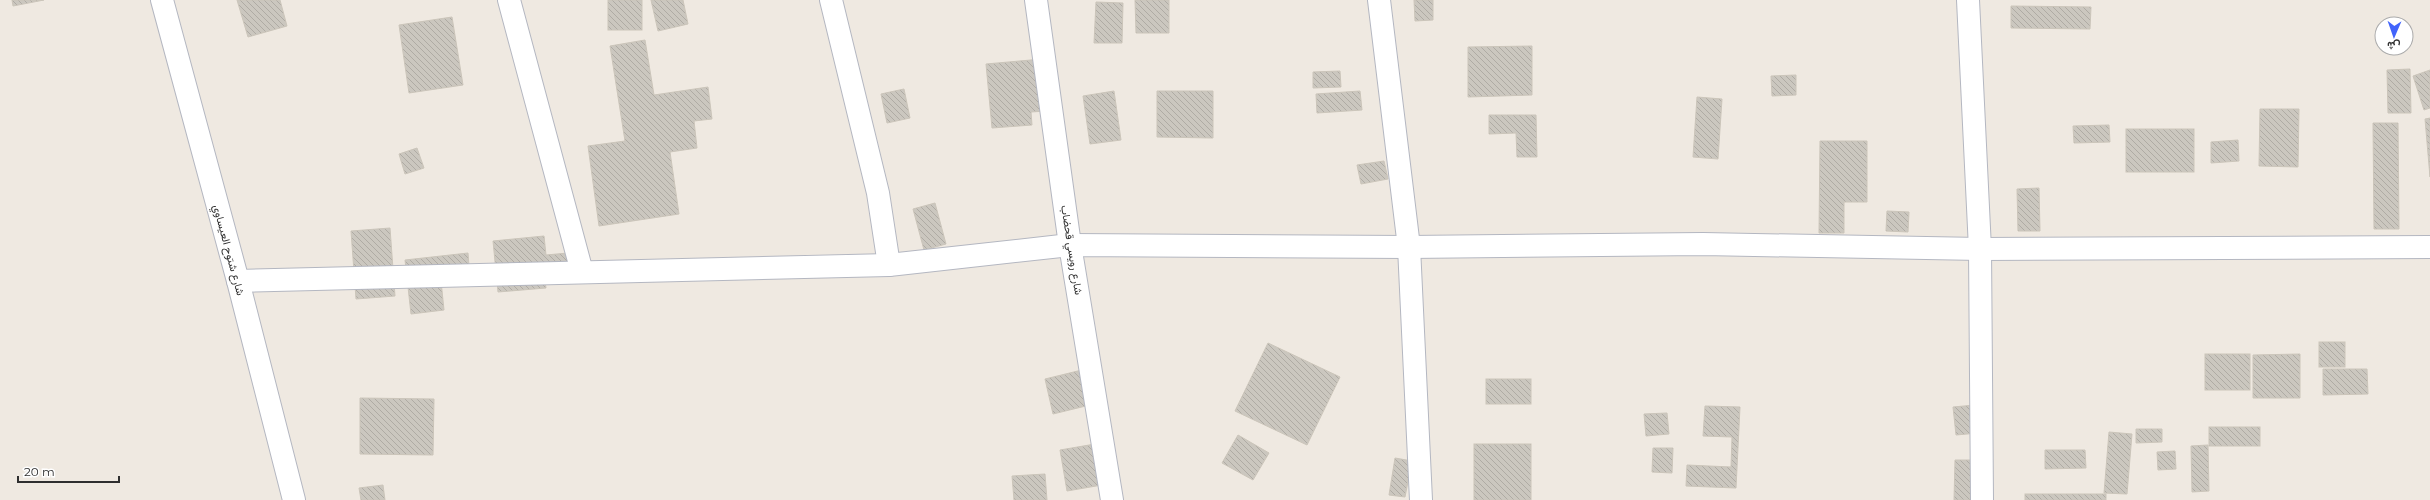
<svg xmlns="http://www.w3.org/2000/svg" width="2430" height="500" font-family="Montserrat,Vazirmatn,sans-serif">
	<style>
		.building { fill: url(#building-back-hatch); stroke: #cbc5ba }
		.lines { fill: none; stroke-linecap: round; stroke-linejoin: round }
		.street-casing { stroke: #b4b7c1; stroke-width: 24 }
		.secondary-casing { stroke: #b4b7c1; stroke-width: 24 }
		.street { stroke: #fff; stroke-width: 22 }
		.secondary { stroke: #fff; stroke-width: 22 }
		.labels { text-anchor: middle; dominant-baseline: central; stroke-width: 3; stroke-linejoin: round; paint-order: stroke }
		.street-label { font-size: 11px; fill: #2e2e2e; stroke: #fff }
	</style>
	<defs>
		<pattern id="building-back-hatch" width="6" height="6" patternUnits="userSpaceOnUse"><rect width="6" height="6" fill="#cbc7bf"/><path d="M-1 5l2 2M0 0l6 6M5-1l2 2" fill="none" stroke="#afaba4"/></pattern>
	</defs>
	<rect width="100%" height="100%" fill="#efe9e1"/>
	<g class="building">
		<polygon points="12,0 44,0 13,6"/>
		<polygon points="237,0 280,0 287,26 248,37"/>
		<rect x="608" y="0" width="34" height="30"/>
		<polygon points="651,0 683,0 688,24 658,31"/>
		<polygon points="1135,0 1169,0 1169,33 1136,33"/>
		<polygon points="1414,0 1433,0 1433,20 1415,21"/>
		<polygon points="1096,2 1123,3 1122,43 1094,43"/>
		<polygon points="2011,6 2091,7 2090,29 2011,28"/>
		<polygon points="452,17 463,85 409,93 399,25"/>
		<polygon points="645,40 654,95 708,87 712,119 694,121 697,148 670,152 679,214 599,226 588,146 625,141 610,46"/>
		<polygon points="1532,46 1532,95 1468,97 1468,47"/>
		<polygon points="1042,59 1046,111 1031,112 1032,125 992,128 986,64"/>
		<polygon points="2410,69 2411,113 2388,113 2387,70"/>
		<polygon points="2430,70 2430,108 2424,110 2413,76"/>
		<polygon points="1340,71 1341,87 1313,88 1313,72"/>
		<polygon points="1796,75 1796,95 1772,96 1771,76"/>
		<polygon points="904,89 910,118 887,123 881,94"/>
		<polygon points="1114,91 1121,140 1090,144 1083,96"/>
		<polygon points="1157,91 1213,91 1213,138 1157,137"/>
		<polygon points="1360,91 1362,110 1317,113 1316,94"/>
		<polygon points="1697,97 1722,99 1718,159 1693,157"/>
		<polygon points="2260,109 2299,109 2298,167 2259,166"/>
		<polygon points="1489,115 1536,115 1537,157 1517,157 1516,133 1489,134"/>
		<polygon points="2430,118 2430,177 2425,119"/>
		<polygon points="2373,123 2398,123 2399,229 2374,229"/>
		<polygon points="2109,125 2110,142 2074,143 2073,126"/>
		<rect x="2126" y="129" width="68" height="43"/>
		<polygon points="2238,140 2239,161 2211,163 2211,142"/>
		<polygon points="1820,141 1867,141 1867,202 1844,202 1844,233 1819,233"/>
		<polygon points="417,148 424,168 405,174 399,154"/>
		<polygon points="1384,161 1388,179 1361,184 1357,165"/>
		<polygon points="2039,188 2040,231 2018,231 2017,189"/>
		<polygon points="935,203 946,244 924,250 913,209"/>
		<polygon points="1887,211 1909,212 1908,232 1886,231"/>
		<polygon points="390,228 395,296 356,299 351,231"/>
		<polygon points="544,236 546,255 568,253 570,279 545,281 546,288 498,292 493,241"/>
		<polygon points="468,253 470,278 441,281 444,310 411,314 405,260"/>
		<rect x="2319" y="342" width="26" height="25"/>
		<polygon points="1268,343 1340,377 1307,445 1235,411"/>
		<rect x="2205" y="354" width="45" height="36"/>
		<polygon points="2300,354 2300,398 2253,398 2253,355"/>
		<polygon points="1086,369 1094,404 1053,414 1045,379"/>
		<polygon points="2323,369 2367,369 2368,394 2323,395"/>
		<rect x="1486" y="379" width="45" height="25"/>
		<polygon points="360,398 434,399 433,455 360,454"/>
		<polygon points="1975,405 1978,433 1956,435 1953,407"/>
		<polygon points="1705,406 1740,407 1736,488 1686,486 1687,465 1731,467 1732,437 1703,436"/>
		<polygon points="1667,413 1669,434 1646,436 1644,414"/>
		<rect x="2209" y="427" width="51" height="19"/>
		<polygon points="2136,429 2162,429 2162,442 2136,443"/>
		<polygon points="2109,432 2132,434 2127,494 2104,493"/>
		<polygon points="1238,435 1269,453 1253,480 1222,463"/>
		<polygon points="1095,444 1102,485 1067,491 1060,450"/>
		<rect x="1474" y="444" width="57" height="56"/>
		<polygon points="2208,445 2209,491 2192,492 2191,446"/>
		<polygon points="1653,448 1673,448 1672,473 1652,472"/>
		<polygon points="2045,450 2085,450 2086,468 2045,469"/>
		<polygon points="2175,451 2176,469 2158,470 2157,452"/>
		<polygon points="1395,458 1412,461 1405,497 1389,495"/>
		<polygon points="1955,460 1980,460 1980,500 1954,500"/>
		<polygon points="1045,474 1047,500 1014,500 1012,476"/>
		<polygon points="383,485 385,500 361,500 359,488"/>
		<rect x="2025" y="494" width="81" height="6"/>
	</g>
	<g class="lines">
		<g class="street-casing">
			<g id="street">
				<polyline points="509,0 582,272"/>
				<polyline points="831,0 878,193 889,265"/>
				<polyline points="1036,0 1070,245 1112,500"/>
				<polyline points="1379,0 1409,247 1421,500"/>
				<polyline points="1968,0 1980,249 1982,500"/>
				<polyline points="238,281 889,265 1070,245 1409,247 1703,244 1980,249 2430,247"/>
			</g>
		</g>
		<g class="secondary-casing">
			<polyline id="secondary" points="162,0 238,281 294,500"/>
		</g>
		<use href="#street" class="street"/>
		<use href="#secondary" class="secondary"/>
	</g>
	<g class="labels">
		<g class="street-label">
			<text transform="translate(229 250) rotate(75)">شارع شتوح العيساوي</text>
			<text transform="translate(1072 250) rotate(81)">شارع رويسي قحضاب</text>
		</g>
	</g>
	<g transform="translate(2394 36) rotate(182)"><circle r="19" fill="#ffffff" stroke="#ababab"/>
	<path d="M0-3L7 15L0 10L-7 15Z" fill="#4264fb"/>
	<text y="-6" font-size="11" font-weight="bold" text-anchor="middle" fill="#2e2e2e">ش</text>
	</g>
	<path d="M18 476v6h101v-6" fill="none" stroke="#2e2e2e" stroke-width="2"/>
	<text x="24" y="476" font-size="12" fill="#2e2e2e" stroke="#ffffff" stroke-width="3" paint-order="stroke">20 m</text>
</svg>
